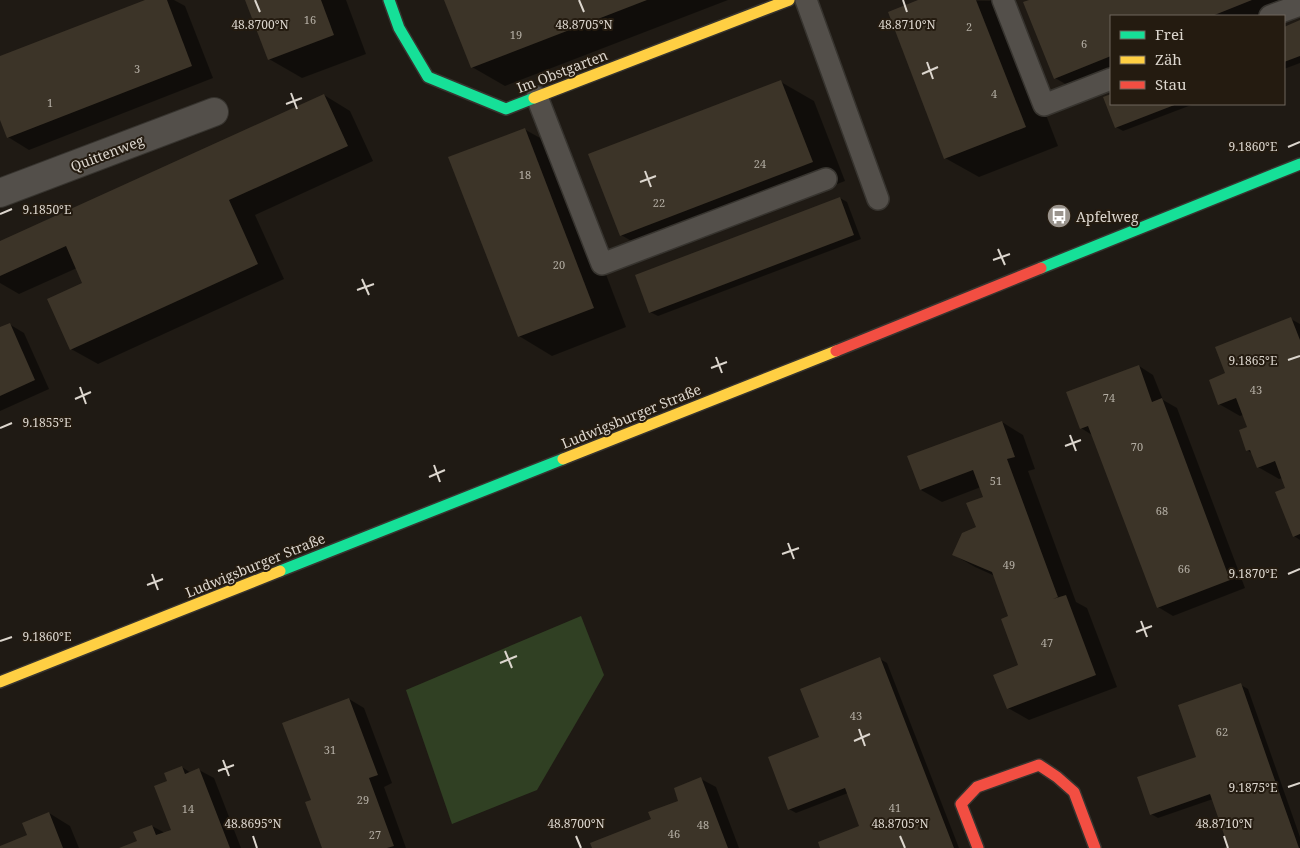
<svg xmlns="http://www.w3.org/2000/svg" width="1300" height="848" font-family="'Noto Serif',serif">
	<style>
		.green { fill: #304023 }
		.shadow { fill: #0007 }
		.building { fill: #3c3428 }
		.lines { fill: none; stroke-linecap: round; stroke-linejoin: round }
		.lane-casing { stroke: #37342f; stroke-width: 24 }
		.street-casing { stroke: #37342f; stroke-width: 30 }
		.fast-casing { stroke: #37342f; stroke-width: 14 }
		.slow-casing { stroke: #37342f; stroke-width: 14 }
		.jam-casing { stroke: #37342f; stroke-width: 14 }
		.lane { stroke: #534f4a; stroke-width: 21 }
		.street { stroke: #534f4a; stroke-width: 28 }
		.fast { stroke: #16e098; stroke-width: 11 }
		.slow { stroke: #ffcf43; stroke-width: 11 }
		.jam { stroke: #f24e42; stroke-width: 11 }
		.ticks { fill: none; stroke: #dcd6ce; stroke-width: 2 }
		.labels { text-anchor: middle; dominant-baseline: central; stroke-width: 4; stroke-linejoin: round; paint-order: stroke }
		.number-label { font-size: 11px; fill: #b4aea4 }
		.street-label { font-size: 14px; fill: #dcd6ce; stroke: #241b10 }
		.poi-label { font-size: 14px; fill: #dcd6ce; stroke: #241b10; text-anchor: start }
		.ticks-label { font-size: 12px; text-anchor: middle; fill: #dcd6ce; stroke: #241b10; stroke-width: 4; stroke-linejoin: round; paint-order: stroke }
	</style>
	<rect width="100%" height="100%" fill="#1f1a14"/>
	<polygon class="green" points="581,616 604,675 537,790 452,824 406,690"/>
	<g class="shadow">
		<polygon points="148,0 174,0 185,6 213,78 29,150 8,137 0,116 0,58"/>
		<polygon points="247,0 346,0 366,54 302,78 269,59"/>
		<polygon points="446,0 728,0 505,86 472,67"/>
		<polygon points="921,0 1002,1 1058,146 979,177 945,158"/>
		<polygon points="1032,0 1300,0 1284,16 1111,16 1111,88 1088,97 1055,78"/>
		<polygon points="1300,22 1300,63 1284,69 1284,28"/>
		<polygon points="781,82 814,101 845,181 654,254 621,235"/>
		<polygon points="324,95 350,111 373,161 255,215 284,279 98,364 71,349 84,284 77,268 19,294 0,283 0,242"/>
		<polygon points="1111,95 1111,104 1194,104 1123,131 1116,127 1105,98"/>
		<polygon points="524,129 558,148 626,327 552,356 519,336"/>
		<polygon points="840,198 847,202 861,239 658,316 650,312"/>
		<polygon points="1291,319 1300,324 1300,540 1294,536 1287,489 1283,478 1279,479 1258,467 1253,454 1247,450 1248,428 1243,415 1240,416 1219,404 1227,374"/>
		<polygon points="9,324 24,333 49,389 0,411 0,329"/>
		<polygon points="1139,366 1153,375 1163,400 1177,408 1245,588 1173,616 1158,607 1092,435 1081,428"/>
		<polygon points="1002,422 1023,435 1035,469 1028,471 1076,602 1087,608 1117,687 1029,720 1008,708 1020,666 1010,617 995,576 975,567 954,555 977,528 984,497 981,487 942,502 921,490"/>
		<polygon points="880,659 887,663 959,848 822,848 861,827 848,793 796,813 789,809 820,738"/>
		<polygon points="1241,685 1248,689 1300,837 1300,848 1227,848 1229,847 1213,799 1158,818 1151,814 1198,758"/>
		<polygon points="349,699 364,708 392,783 384,787 406,848 323,848 313,801"/>
		<polygon points="182,767 191,773 199,770 214,778 241,848 122,848 138,842 152,826 165,833 173,830 169,781"/>
		<polygon points="701,779 716,787 739,848 594,848 652,820 680,801"/>
		<polygon points="49,813 70,826 79,848 0,848 28,836"/>
	</g>
	<g class="building">
		<polygon points="145,0 167,0 192,66 7,138 0,120 0,56"/>
		<polygon points="245,0 321,0 334,35 268,60"/>
		<polygon points="444,0 647,0 471,68"/>
		<polygon points="918,0 976,0 1026,127 944,159 888,12"/>
		<polygon points="1029,0 1252,0 1212,16 1111,16 1111,56 1054,79 1023,2"/>
		<polygon points="1300,20 1300,56 1284,62 1284,27"/>
		<polygon points="781,80 813,162 620,236 588,154"/>
		<polygon points="324,94 348,146 229,200 258,264 70,350 47,299 82,283 66,246 0,276 0,241"/>
		<polygon points="1111,94 1111,104 1177,104 1115,128 1103,97"/>
		<polygon points="525,128 594,308 518,337 448,157"/>
		<polygon points="840,197 854,235 649,313 635,275"/>
		<polygon points="1291,317 1300,340 1300,534 1293,537 1275,492 1285,488 1275,461 1257,468 1250,450 1246,451 1239,430 1247,427 1236,398 1218,405 1209,380 1225,373 1215,347"/>
		<polygon points="10,323 35,380 0,396 0,327"/>
		<polygon points="1139,365 1152,402 1162,398 1230,580 1157,608 1088,426 1080,429 1066,392"/>
		<polygon points="1002,421 1015,457 1007,459 1058,597 1053,599 1066,595 1096,675 1007,709 993,675 1018,665 1001,619 1008,616 992,572 952,555 962,533 976,527 966,503 983,497 973,470 920,490 907,456"/>
		<polygon points="880,657 894,693 954,848 820,848 818,842 859,826 845,788 788,810 768,757 819,737 800,689"/>
		<polygon points="1241,683 1272,772 1299,848 1224,848 1228,846 1210,794 1150,815 1137,777 1196,757 1178,705"/>
		<polygon points="349,698 378,775 369,778 394,846 387,848 322,848 305,802 311,800 282,723"/>
		<polygon points="182,766 185,774 199,768 230,848 119,848 137,841 133,832 152,825 156,835 171,830 154,786 167,781 164,773"/>
		<polygon points="701,777 728,848 592,848 590,843 651,819 648,812 678,801 674,788"/>
		<polygon points="49,812 63,848 0,848 0,846 27,835 22,823"/>
	</g>
	<g class="lines">
		<g class="lane-casing">
			<g id="lane">
				<polyline points="806,0 878,199"/>
				<polyline points="1003,0 1044,105 1111,79"/>
				<polyline points="1270,16 1300,5"/>
				<polyline points="537,97 602,264 826,179"/>
			</g>
		</g>
		<g class="street-casing">
			<polyline id="street" points="0,193 214,112"/>
		</g>
		<g class="fast-casing">
			<g id="fast">
				<polyline points="389,0 399,28 428,77 506,109 534,98"/>
				<polyline points="1041,268 1300,164"/>
				<polyline points="280,571 563,459"/>
			</g>
		</g>
		<g class="slow-casing">
			<g id="slow">
				<polyline points="534,98 789,0"/>
				<polyline points="563,459 836,351"/>
				<polyline points="0,682 280,571"/>
			</g>
		</g>
		<g class="jam-casing">
			<g id="jam">
				<polyline points="836,351 1041,268"/>
				<polyline points="978,848 961,804 977,787 1039,765 1057,777 1074,792 1095,848"/>
			</g>
		</g>
		<use href="#lane" class="lane"/>
		<use href="#street" class="street"/>
		<use href="#fast" class="fast"/>
		<use href="#slow" class="slow"/>
		<use href="#jam" class="jam"/>
	</g>
	<path class="ticks" d="M255 0 260 12M579 0 584 12M903 0 907 12M927 62 933 79M922 74 938 67M291 93 297 109M286 104 302 98M1288 147 1300 142M645 171 651 187M640 182 656 176M0 214 12 209M998 249 1005 265M993 260 1010 254M362 279 369 295M357 290 374 284M716 357 722 373M1288 360 1300 356M711 368 727 362M80 387 86 404M75 399 91 392M0 428 12 423M1070 435 1076 451M1065 446 1081 440M434 465 440 482M429 477 445 470M788 543 794 559M782 554 799 548M152 574 158 590M1288 574 1300 569M147 585 163 579M1141 621 1147 637M1136 632 1152 626M0 641 12 637M505 651 512 668M500 663 517 656M859 729 865 746M854 741 870 734M223 760 229 776M218 771 234 765M1288 787 1300 783M253 836 257 848M576 836 581 848M900 836 905 848M1224 836 1228 848"/>
	<defs>
		<g id="bus-disc" transform="scale(1.25)"><circle r="9.5" fill="#9a948d" stroke="#241b10"/><path d="M-5-6H5V4H4V6H2V4H-2V6H-4V4H-5ZM-3.5-4V0h7V-4ZM-3.5 1.2v1.5H-2V1.2ZM2 1.2v1.5H3.5V1.2Z" fill="#fff"/></g>
	</defs>
	<g fill-rule="evenodd">
		<use href="#bus-disc" x="1059" y="216"/>
	</g>
	<g class="labels">
		<g class="number-label">
			<text x="310" y="19">16</text>
			<text x="969" y="26">2</text>
			<text x="516" y="34">19</text>
			<text x="1084" y="43">6</text>
			<text x="137" y="68">3</text>
			<text x="994" y="93">4</text>
			<text x="50" y="102">1</text>
			<text x="760" y="163">24</text>
			<text x="525" y="174">18</text>
			<text x="659" y="202">22</text>
			<text x="559" y="264">20</text>
			<text x="1256" y="389">43</text>
			<text x="1109" y="397">74</text>
			<text x="1137" y="446">70</text>
			<text x="996" y="480">51</text>
			<text x="1162" y="510">68</text>
			<text x="1009" y="564">49</text>
			<text x="1184" y="568">66</text>
			<text x="1047" y="642">47</text>
			<text x="856" y="715">43</text>
			<text x="1222" y="731">62</text>
			<text x="330" y="749">31</text>
			<text x="363" y="799">29</text>
			<text x="895" y="807">41</text>
			<text x="188" y="808">14</text>
			<text x="703" y="824">48</text>
			<text x="674" y="833">46</text>
			<text x="375" y="834">27</text>
		</g>
		<g class="street-label">
			<text transform="translate(562 71) rotate(-21)">Im Obstgarten</text>
			<text transform="translate(107 153) rotate(-21)">Quittenweg</text>
			<text transform="translate(631 416) rotate(-22)">Ludwigsburger Straße</text>
			<text transform="translate(255 565) rotate(-22)">Ludwigsburger Straße</text>
		</g>
		<g class="poi-label">
			<text x="1076" y="216">Apfelweg</text>
		</g>
	</g>
	<g class="ticks-label">
		<text x="260" y="29">48.8700°N</text>
		<text x="584" y="29">48.8705°N</text>
		<text x="907" y="29">48.8710°N</text>
		<text x="1253" y="151">9.1860°E</text>
		<text x="47" y="214">9.1850°E</text>
		<text x="1253" y="365">9.1865°E</text>
		<text x="47" y="427">9.1855°E</text>
		<text x="1253" y="578">9.1870°E</text>
		<text x="47" y="641">9.1860°E</text>
		<text x="1253" y="792">9.1875°E</text>
		<text x="253" y="828">48.8695°N</text>
		<text x="576" y="828">48.8700°N</text>
		<text x="900" y="828">48.8705°N</text>
		<text x="1224" y="828">48.8710°N</text>
	</g>
	<rect x="1110" y="15" width="175" height="90" fill="#241b10" stroke="#6e665c"/>
	<rect x="1120" y="31" width="25" height="8" fill="#16e098" stroke="#6e665c"/>
	<text x="1155" y="40" font-size="15" fill="#dcd6ce">Frei</text>
	<rect x="1120" y="56" width="25" height="8" fill="#ffcf43" stroke="#6e665c"/>
	<text x="1155" y="65" font-size="15" fill="#dcd6ce">Zäh</text>
	<rect x="1120" y="81" width="25" height="8" fill="#f24e42" stroke="#6e665c"/>
	<text x="1155" y="90" font-size="15" fill="#dcd6ce">Stau</text>
</svg>
